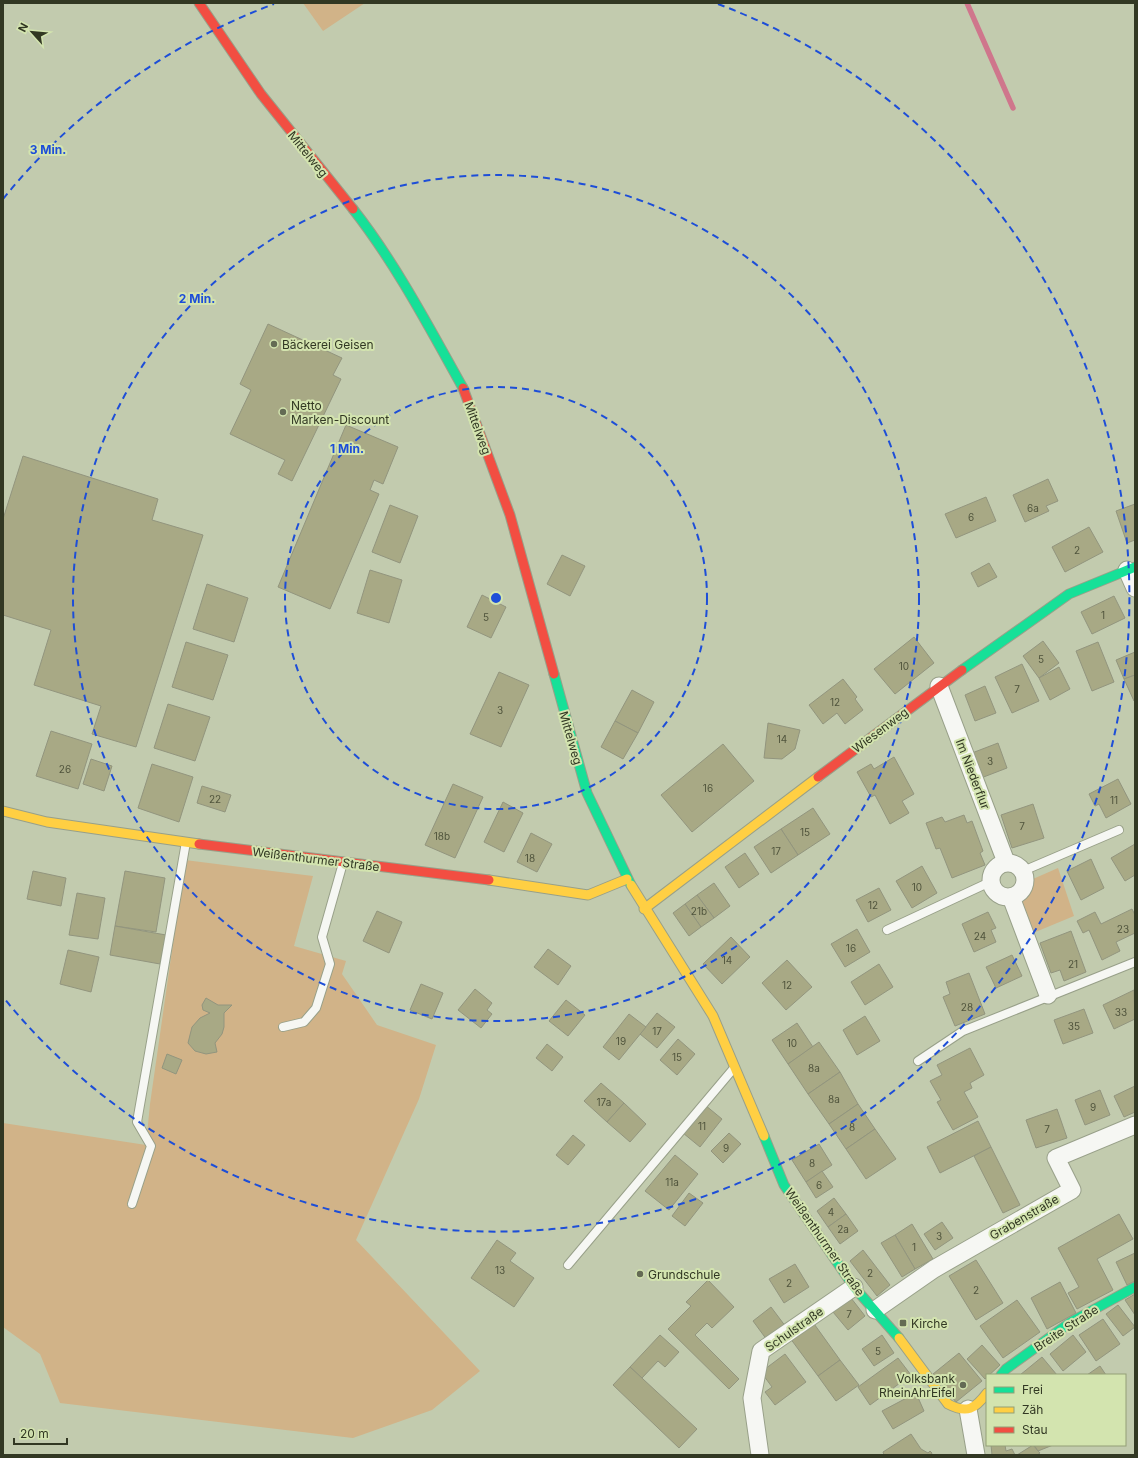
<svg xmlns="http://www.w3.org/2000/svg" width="1138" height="1458" font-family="Inter,sans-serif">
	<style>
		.green { fill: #d1b388 }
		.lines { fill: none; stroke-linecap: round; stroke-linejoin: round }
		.stream { stroke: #cf768c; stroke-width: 5.5 }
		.building { fill: #a8a985; stroke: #92957e }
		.lane-casing { stroke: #98a089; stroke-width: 10 }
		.street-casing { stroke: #98a089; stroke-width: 19 }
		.fast-casing { stroke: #98a089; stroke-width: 11 }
		.slow-casing { stroke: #98a089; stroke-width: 11 }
		.jam-casing { stroke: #98a089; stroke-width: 11 }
		.lane { stroke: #f6f7f3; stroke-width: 8 }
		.street { stroke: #f6f7f3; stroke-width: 17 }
		.fast { stroke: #16e098; stroke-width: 9 }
		.slow { stroke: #ffcf43; stroke-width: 9 }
		.jam { stroke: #f24e42; stroke-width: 9 }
		.ring { fill: none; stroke: #1d4ed8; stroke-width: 2; stroke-dasharray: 7 5 }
		.poi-dot { fill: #646b54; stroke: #d3e4af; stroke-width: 1.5 }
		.labels { text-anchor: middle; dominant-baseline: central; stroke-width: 4; stroke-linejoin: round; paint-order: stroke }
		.number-label { font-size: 10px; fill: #50543c }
		.street-label { font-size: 12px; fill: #323823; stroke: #d3e4af }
		.poi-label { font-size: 12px; fill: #323823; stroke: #d3e4af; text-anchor: start }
		.centre { fill: #1d4ed8; stroke: #d3e4af; stroke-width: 2 }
		.ring-label { font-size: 12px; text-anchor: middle; font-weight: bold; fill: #1d4ed8; stroke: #d3e4af; stroke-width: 4; stroke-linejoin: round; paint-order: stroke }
	</style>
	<rect width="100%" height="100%" fill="#c2cbae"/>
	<g class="green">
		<polygon points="303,3 365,3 323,31"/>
		<polygon points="185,860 313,876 294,946 346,961 342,974 377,1025 436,1045 419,1099 356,1240 480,1371 432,1410 353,1438 60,1403 40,1354 3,1327 3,1123 146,1145 150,1104"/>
		<polygon points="1058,868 1074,916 1033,933 1021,906 1033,879"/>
	</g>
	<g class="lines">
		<polyline class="stream" points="967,3 1013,108"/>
	</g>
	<g class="building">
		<polygon points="268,324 342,358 333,375 341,379 292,481 278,474 285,460 230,434 251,390 240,384"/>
		<polygon points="346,425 398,447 383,484 374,480 370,490 379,494 330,609 278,587"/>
		<polygon points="23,456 158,499 152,520 203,535 136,747 92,734 101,706 34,685 51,630 3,615 3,519"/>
		<polygon points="1048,479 1058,501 1046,506 1049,511 1025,522 1013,495"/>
		<polygon points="986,497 996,521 956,538 945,514"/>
		<polygon points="1135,504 1135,540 1127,543 1116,511"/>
		<polygon points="390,505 418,516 400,563 372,552"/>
		<polygon points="1089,527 1103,552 1065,572 1052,547"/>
		<polygon points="562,555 585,566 570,596 547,584"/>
		<polygon points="989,563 997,577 978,587 971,573"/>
		<polygon points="370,570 402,580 389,623 357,613"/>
		<polygon points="207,584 248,598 234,642 193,629"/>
		<polygon points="482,595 506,607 491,638 467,627"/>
		<polygon points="1114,596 1125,618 1092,634 1081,612"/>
		<polygon points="914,637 934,663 895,694 874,669"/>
		<polygon points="1043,641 1059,663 1039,678 1023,656"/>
		<polygon points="186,642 228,655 213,700 172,687"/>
		<polygon points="1098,642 1114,682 1092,691 1076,651"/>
		<polygon points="1135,652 1135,675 1124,679 1116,660"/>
		<polygon points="1022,664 1039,701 1012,713 995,677"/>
		<polygon points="1059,667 1070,689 1050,700 1039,678"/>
		<polygon points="499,672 529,685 501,747 470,734"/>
		<polygon points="1135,675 1135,700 1134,701 1124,679"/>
		<polygon points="843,679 857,697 855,699 863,710 845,724 837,713 823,724 809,705"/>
		<polygon points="985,686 996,713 975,721 965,695"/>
		<polygon points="632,690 654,702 638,733 615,721"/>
		<polygon points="168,704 210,717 195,761 154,748"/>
		<polygon points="615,721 638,733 623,759 601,747"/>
		<polygon points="768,723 800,730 795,749 782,759 764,758"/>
		<polygon points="51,731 92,744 78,789 36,776"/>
		<polygon points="998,743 1007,768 981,778 972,753"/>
		<polygon points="723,744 754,781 692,832 661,795"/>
		<polygon points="894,757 914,794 902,801 909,813 890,824 875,795 871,797 857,772 871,764 874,769"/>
		<polygon points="91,759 112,766 104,791 83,784"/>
		<polygon points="152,764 193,777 179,822 138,808"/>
		<polygon points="1118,779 1131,804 1106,818 1099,804 1095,806 1089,794"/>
		<polygon points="453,784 483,797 455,858 425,845"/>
		<polygon points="202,786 231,795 225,812 197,803"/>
		<polygon points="503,802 523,813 504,852 484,842"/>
		<polygon points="1033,804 1044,838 1012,848 1001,815"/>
		<polygon points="813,808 830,834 798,855 781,829"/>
		<polygon points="964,815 967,823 972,821 983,851 980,853 985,865 952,878 940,848 936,849 926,823 942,817 945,822"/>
		<polygon points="781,829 798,855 771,873 754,847"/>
		<polygon points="531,833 552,844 537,872 517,862"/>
		<polygon points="1135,844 1135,875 1125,881 1111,858"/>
		<polygon points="745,853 759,874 739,888 725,867"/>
		<polygon points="1091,859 1104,888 1081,900 1067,871"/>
		<polygon points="922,866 937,893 912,908 896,881"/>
		<polygon points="33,871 66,878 61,906 27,899"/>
		<polygon points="125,871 165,878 156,932 115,926"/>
		<polygon points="714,883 730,906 714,918 697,895"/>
		<polygon points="879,888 891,910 868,922 856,900"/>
		<polygon points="77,893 105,898 98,939 69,935"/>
		<polygon points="697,895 714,918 701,927 685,904"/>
		<polygon points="685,904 701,927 689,936 673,913"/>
		<polygon points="1132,909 1135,915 1135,933 1116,942 1120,951 1102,960 1089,930 1083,933 1077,921 1095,912 1101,924"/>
		<polygon points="377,911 402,922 389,953 363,941"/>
		<polygon points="988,912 996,928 991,930 996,942 974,952 962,924"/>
		<polygon points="115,926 166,935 160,964 110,955"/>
		<polygon points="857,929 870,952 845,967 831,944"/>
		<polygon points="1071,931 1086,972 1064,981 1060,970 1051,973 1040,943"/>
		<polygon points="731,937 750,957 722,984 703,964"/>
		<polygon points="548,949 571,966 558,985 534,967"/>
		<polygon points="68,950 99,957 91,992 60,984"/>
		<polygon points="1012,955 1022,976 996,988 986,967"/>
		<polygon points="787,960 812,987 786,1010 762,983"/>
		<polygon points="879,964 893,987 865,1005 851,982"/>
		<polygon points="969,973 985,1014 955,1026 943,997 950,994 946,982"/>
		<polygon points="421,984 443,993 432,1019 410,1010"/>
		<polygon points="475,989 492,1003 487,1010 492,1014 481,1028 458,1010"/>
		<polygon points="1134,990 1135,1019 1114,1029 1103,1005"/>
		<polygon points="206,998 218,1005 232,1005 224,1013 224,1027 222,1034 215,1043 217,1052 206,1054 195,1051 188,1043 192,1027 200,1018 210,1013 203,1010 202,1005"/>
		<polygon points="566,1000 585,1015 568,1036 549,1021"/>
		<polygon points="1084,1009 1093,1033 1063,1044 1054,1020"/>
		<polygon points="657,1013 675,1027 657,1048 640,1034"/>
		<polygon points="629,1014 646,1027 619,1060 603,1047"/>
		<polygon points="865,1016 880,1041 857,1055 843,1030"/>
		<polygon points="797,1023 813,1047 788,1064 772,1040"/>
		<polygon points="678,1039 695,1054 677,1075 660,1060"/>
		<polygon points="819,1042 840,1072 808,1094 788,1064"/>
		<polygon points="547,1044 563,1057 552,1071 536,1058"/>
		<polygon points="970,1048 984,1075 970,1083 972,1088 964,1092 978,1117 953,1130 937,1102 941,1100 930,1081 942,1075 937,1065"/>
		<polygon points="167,1054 182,1060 176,1074 162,1068"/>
		<polygon points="840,1072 858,1104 829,1124 808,1094"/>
		<polygon points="601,1083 624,1103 607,1122 584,1101"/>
		<polygon points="1135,1086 1135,1112 1124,1117 1114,1096"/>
		<polygon points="1100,1090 1110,1115 1085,1125 1075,1100"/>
		<polygon points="624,1103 646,1124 630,1142 607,1122"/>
		<polygon points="858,1104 875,1129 846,1149 829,1124"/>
		<polygon points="705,1105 722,1119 700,1147 683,1133"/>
		<polygon points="1057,1109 1067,1138 1036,1148 1026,1120"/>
		<polygon points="978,1121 991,1147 940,1173 927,1147"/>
		<polygon points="875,1129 896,1159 866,1179 846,1149"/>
		<polygon points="729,1133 741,1144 723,1163 711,1151"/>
		<polygon points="573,1135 585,1145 568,1165 556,1155"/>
		<polygon points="819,1144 832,1165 806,1182 792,1160"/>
		<polygon points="991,1147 1020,1205 1003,1213 974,1156"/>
		<polygon points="675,1155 698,1174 669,1210 645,1191"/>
		<polygon points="822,1171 833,1187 816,1198 806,1182"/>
		<polygon points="689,1193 703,1203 685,1226 672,1216"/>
		<polygon points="834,1198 846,1214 828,1227 817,1211"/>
		<polygon points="846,1214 858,1231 840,1244 828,1227"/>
		<polygon points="1119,1214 1133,1239 1097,1259 1113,1290 1077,1309 1068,1293 1079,1287 1058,1248"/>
		<polygon points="942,1222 953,1238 935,1250 924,1234"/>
		<polygon points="912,1224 933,1259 915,1269 895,1235"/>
		<polygon points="895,1235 915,1269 902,1277 881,1243"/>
		<polygon points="497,1240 516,1253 510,1261 534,1278 514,1307 471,1278"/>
		<polygon points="863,1250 890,1285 877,1296 850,1261"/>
		<polygon points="1135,1253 1135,1281 1127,1285 1116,1262"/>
		<polygon points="976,1260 1003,1303 976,1320 949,1276"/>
		<polygon points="795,1264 809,1287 784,1303 769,1279"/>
		<polygon points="708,1280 734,1307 712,1328 707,1323 695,1335 739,1379 729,1389 668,1329 691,1306 686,1302"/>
		<polygon points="1060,1282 1076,1313 1047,1329 1031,1298"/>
		<polygon points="1135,1294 1135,1315 1125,1300"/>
		<polygon points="851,1298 865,1316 848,1330 833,1312"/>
		<polygon points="1017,1300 1040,1332 1003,1358 980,1326"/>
		<polygon points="1118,1305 1135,1327 1123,1336 1106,1314"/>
		<polygon points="771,1307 786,1327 767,1340 753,1321"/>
		<polygon points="1103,1319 1120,1344 1096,1361 1079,1335"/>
		<polygon points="812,1321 840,1360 818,1376 790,1338"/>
		<polygon points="660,1335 679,1352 665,1367 658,1361 642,1378 630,1367"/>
		<polygon points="882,1335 894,1353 874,1366 862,1349"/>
		<polygon points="1073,1335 1086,1352 1063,1371 1050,1354"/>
		<polygon points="982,1345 1000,1365 985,1379 967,1359"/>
		<polygon points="959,1353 982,1381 956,1402 933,1374"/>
		<polygon points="785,1354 806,1382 775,1405 765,1392 772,1387 761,1372"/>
		<polygon points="1042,1357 1057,1375 1020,1375"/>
		<polygon points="898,1358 911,1375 870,1405 858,1387"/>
		<polygon points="840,1360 859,1385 836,1401 818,1376"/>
		<polygon points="1100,1366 1106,1375 1087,1375"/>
		<polygon points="630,1367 697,1429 679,1448 613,1385"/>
		<polygon points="916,1393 924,1411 893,1429 882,1411"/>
		<polygon points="911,1434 921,1449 928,1453 930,1451 932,1453 931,1455 884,1455 883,1452"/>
		<polygon points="991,1445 1005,1445 1006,1451 1012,1449 1015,1455 992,1455"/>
		<polygon points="1033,1445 1040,1453 1037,1455 1017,1455"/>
		<polygon points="1034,1445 1053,1445 1038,1451"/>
	</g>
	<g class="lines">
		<g class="lane-casing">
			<g id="lane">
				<polyline points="1023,871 1119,830"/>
				<polyline points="887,930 990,882"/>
				<polyline points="283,1027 304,1022 316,1008 330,964 322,937 343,863"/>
				<polyline points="918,1061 963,1031 1135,962"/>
				<polyline points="132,1204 151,1146 137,1122 186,842"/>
				<polyline points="568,1265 734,1068"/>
			</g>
		</g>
		<g class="street-casing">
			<g id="street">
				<polyline points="1127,570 1135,588"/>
				<polyline points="939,686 1006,862"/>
				<circle cx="1008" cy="880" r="17"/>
				<polyline points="1011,897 1048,995"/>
				<polyline points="875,1310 934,1269 1072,1190 1056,1158 1135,1125"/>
				<polyline points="968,1409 976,1455"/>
				<polyline points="760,1455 752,1398 761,1351 854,1287"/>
			</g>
		</g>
		<g class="fast-casing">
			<g id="fast">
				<path d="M353 209C396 264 429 327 463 388"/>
				<polyline points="962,670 1069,594 1135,567"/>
				<polyline points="554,674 587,793 631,885"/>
				<polyline points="764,1136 784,1185 854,1287 899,1338"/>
				<polyline points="1001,1375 1006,1369 1071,1322 1135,1287"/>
			</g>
		</g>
		<g class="slow-casing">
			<g id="slow">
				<polyline points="3,811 47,822 199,844"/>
				<polyline points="489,880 588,895 627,879"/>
				<polyline points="631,885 713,1016 764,1136"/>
				<polyline points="644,909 818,777"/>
				<path d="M899 1338 948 1404C967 1414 975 1409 987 1393"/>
			</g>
		</g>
		<g class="jam-casing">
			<g id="jam">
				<polyline points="199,3 261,94 353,209"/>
				<polyline points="463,388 510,515 554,674"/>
				<polyline points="818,777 962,670"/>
				<polyline points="199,844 489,880"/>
			</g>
		</g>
		<use href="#lane" class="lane"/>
		<use href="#street" class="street"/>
		<use href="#fast" class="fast"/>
		<use href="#slow" class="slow"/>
		<use href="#jam" class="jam"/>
	</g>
	<g class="ring">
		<circle cx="496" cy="598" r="211"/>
		<circle cx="496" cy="598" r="423"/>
		<path d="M3 199A634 634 0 0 1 274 4M718 4A634 634 0 1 1 3 997"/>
	</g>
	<g class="poi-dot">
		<circle cx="274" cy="344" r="4"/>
		<circle cx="283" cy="412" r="4"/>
		<circle cx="640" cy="1274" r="4"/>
		<rect x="899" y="1319" width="8" height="8" rx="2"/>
		<circle cx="963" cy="1385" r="4"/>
	</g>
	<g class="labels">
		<g class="number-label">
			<text x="1033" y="508">6a</text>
			<text x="971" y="517">6</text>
			<text x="1077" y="550">2</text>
			<text x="1103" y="615">1</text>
			<text x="486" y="617">5</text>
			<text x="1041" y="659">5</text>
			<text x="904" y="666">10</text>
			<text x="1017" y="689">7</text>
			<text x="835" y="702">12</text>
			<text x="500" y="710">3</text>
			<text x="782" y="739">14</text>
			<text x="990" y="761">3</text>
			<text x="65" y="769">26</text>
			<text x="708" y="788">16</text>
			<text x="215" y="799">22</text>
			<text x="1114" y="800">11</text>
			<text x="1022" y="826">7</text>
			<text x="805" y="832">15</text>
			<text x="442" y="836">18b</text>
			<text x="776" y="851">17</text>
			<text x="530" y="858">18</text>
			<text x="917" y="887">10</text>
			<text x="873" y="905">12</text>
			<text x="699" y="911">21b</text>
			<text x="1123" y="929">23</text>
			<text x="980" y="936">24</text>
			<text x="851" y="948">16</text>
			<text x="727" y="960">14</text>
			<text x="1073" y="964">21</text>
			<text x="787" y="985">12</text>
			<text x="967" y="1007">28</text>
			<text x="1121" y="1012">33</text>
			<text x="1074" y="1026">35</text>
			<text x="657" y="1031">17</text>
			<text x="621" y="1041">19</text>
			<text x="792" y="1043">10</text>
			<text x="677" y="1057">15</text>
			<text x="814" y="1068">8a</text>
			<text x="834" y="1099">8a</text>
			<text x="604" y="1102">17a</text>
			<text x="1093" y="1107">9</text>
			<text x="702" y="1126">11</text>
			<text x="852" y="1127">8</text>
			<text x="1047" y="1129">7</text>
			<text x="726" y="1148">9</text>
			<text x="812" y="1163">8</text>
			<text x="672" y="1182">11a</text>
			<text x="819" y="1185">6</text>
			<text x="831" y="1212">4</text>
			<text x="843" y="1229">2a</text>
			<text x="939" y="1236">3</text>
			<text x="914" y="1247">1</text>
			<text x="500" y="1270">13</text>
			<text x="870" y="1273">2</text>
			<text x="789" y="1283">2</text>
			<text x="976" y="1290">2</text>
			<text x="849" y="1314">7</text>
			<text x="878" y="1351">5</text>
		</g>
		<g class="street-label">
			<text transform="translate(308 154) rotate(51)">Mittelweg</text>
			<text transform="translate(478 428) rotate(70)">Mittelweg</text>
			<text transform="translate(880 730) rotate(-37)">Wiesenweg</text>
			<text transform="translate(571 738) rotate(74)">Mittelweg</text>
			<text transform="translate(973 774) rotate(69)">Im Niederflur</text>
			<text transform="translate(316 859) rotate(7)">Weißenthurmer Straße</text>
			<text transform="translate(1024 1217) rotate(-30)">Grabenstraße</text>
			<text transform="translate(825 1242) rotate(55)">Weißenthurmer Straße</text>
			<text transform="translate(1066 1328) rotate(-33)">Breite Straße</text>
			<text transform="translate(794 1329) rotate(-35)">Schulstraße</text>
		</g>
		<g class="poi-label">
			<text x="282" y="344">Bäckerei Geisen</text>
			<text x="291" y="405">Netto<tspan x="291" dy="14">Marken-Discount</tspan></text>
			<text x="648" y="1274">Grundschule</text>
			<text x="911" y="1323">Kirche</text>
			<text x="955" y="1378" text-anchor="end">Volksbank<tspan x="955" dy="14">RheinAhrEifel</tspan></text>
		</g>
	</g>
	<circle cx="496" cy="598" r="6" class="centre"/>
	<g class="ring-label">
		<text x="48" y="154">3 Min.</text>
		<text x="197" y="303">2 Min.</text>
		<text x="347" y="453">1 Min.</text>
	</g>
	<rect width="1138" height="1458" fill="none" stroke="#323823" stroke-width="8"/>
	<rect x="986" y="1374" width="140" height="72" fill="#d3e4af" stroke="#939f77"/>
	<rect x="994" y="1387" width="20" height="6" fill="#16e098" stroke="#939f77"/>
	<text x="1022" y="1394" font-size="12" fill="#323823">Frei</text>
	<rect x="994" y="1407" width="20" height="6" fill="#ffcf43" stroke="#939f77"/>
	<text x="1022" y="1414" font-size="12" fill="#323823">Zäh</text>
	<rect x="994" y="1427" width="20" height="6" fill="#f24e42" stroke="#939f77"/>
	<text x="1022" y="1434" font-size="12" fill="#323823">Stau</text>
	<g transform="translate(32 32) rotate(297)" stroke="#d3e4af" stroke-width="3" paint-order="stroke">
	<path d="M0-3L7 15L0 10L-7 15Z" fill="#323823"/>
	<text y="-6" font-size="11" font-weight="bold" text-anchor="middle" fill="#323823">N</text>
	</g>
	<path d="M14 1438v6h53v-6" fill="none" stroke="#323823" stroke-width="2"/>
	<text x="20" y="1438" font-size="12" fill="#323823" stroke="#d3e4af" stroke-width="3" paint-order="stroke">20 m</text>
</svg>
